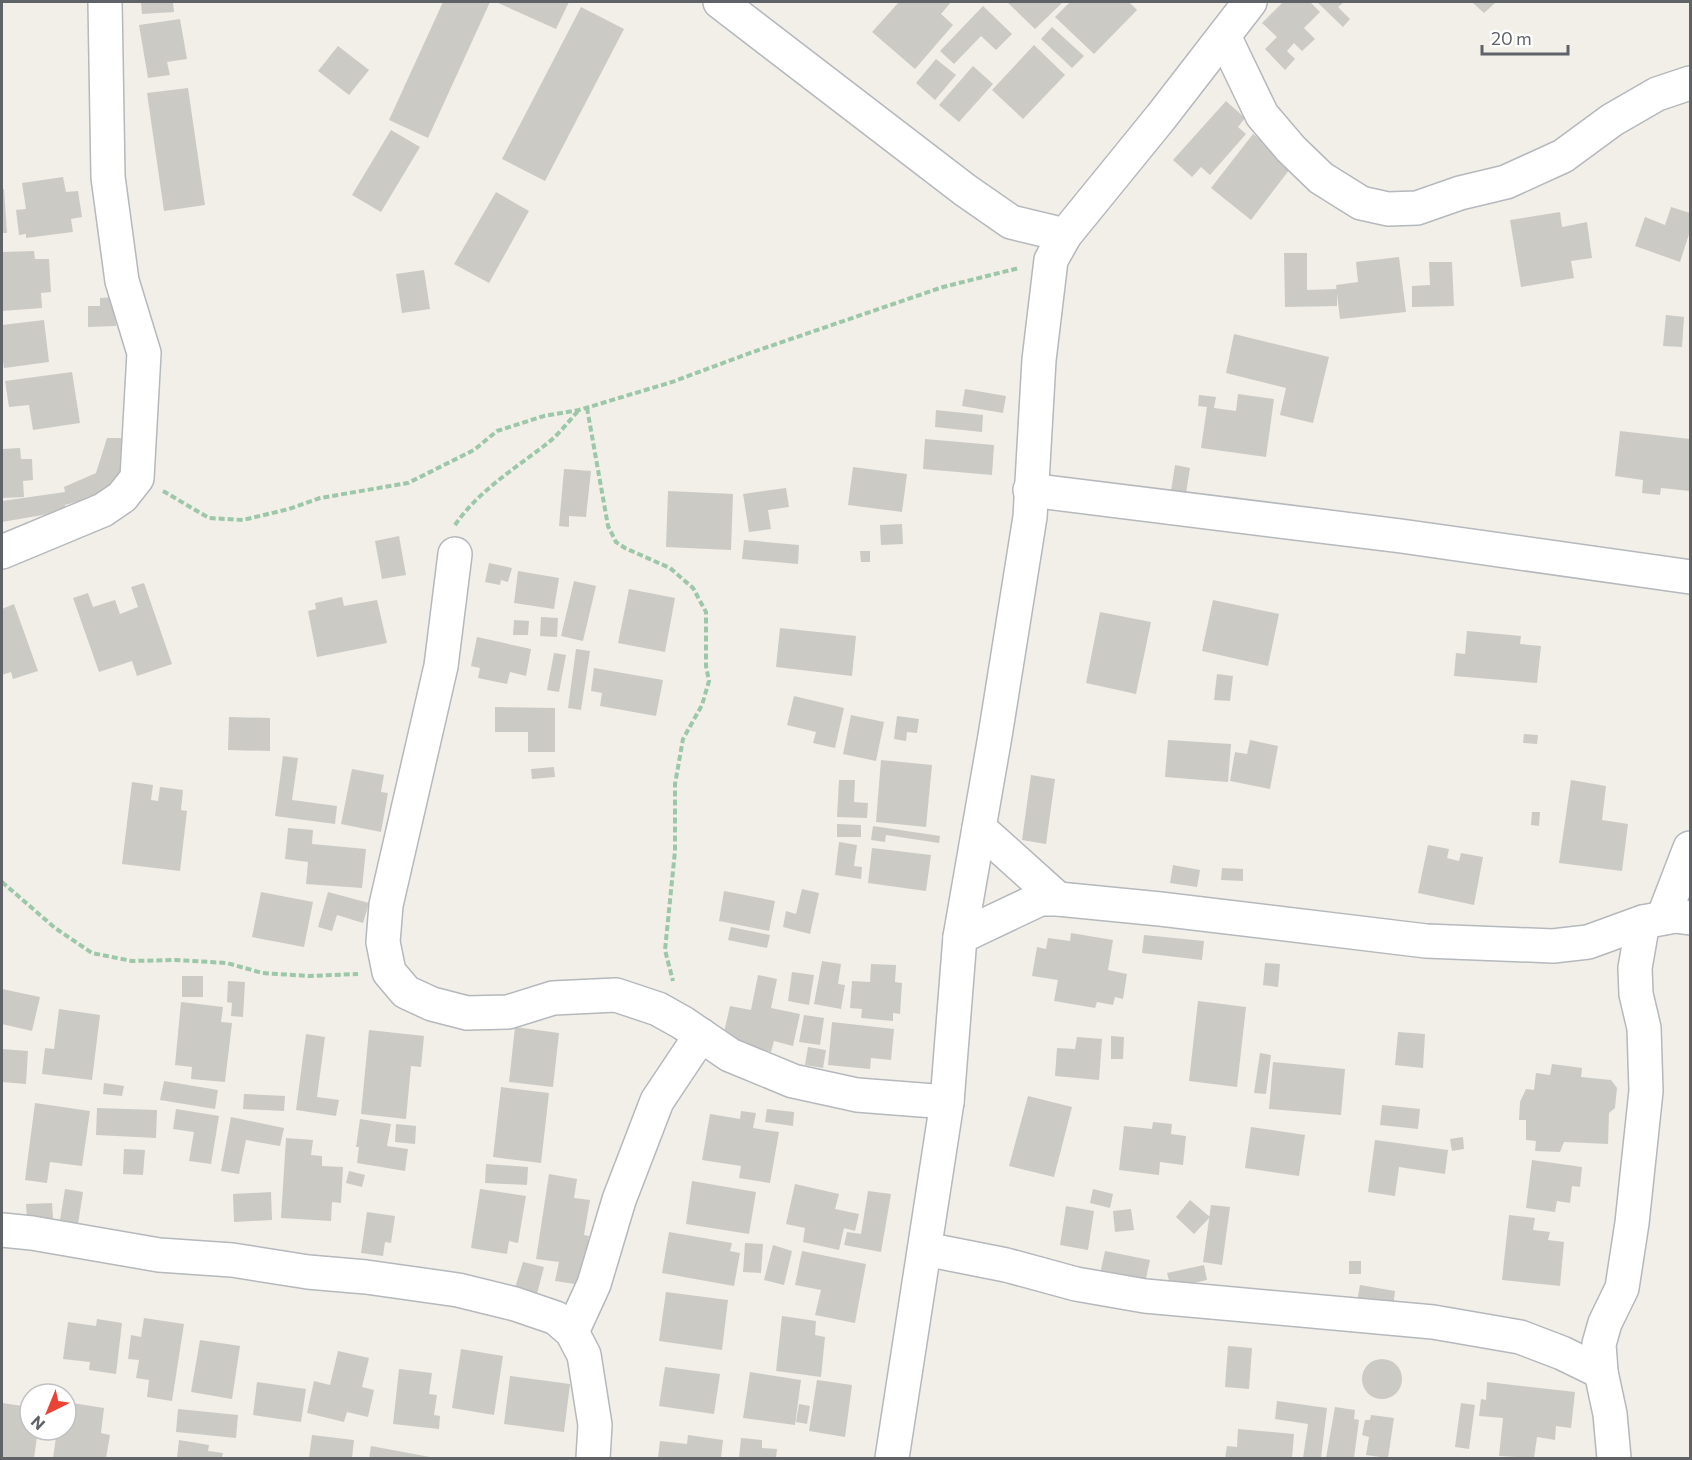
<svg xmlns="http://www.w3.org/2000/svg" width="1692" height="1460" font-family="Commissioner,sans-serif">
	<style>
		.building { fill: #cccac5 }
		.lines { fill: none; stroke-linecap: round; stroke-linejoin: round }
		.street-casing { stroke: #b5b8bc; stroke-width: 36 }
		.path { stroke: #9cc7a9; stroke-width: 4; stroke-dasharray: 6 3; stroke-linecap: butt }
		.street { stroke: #fff; stroke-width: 33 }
	</style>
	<rect width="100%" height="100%" fill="#f1efe8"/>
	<g class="building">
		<polygon points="141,2 173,2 174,12 142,14"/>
		<polygon points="443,2 490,2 428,138 389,120"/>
		<polygon points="496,2 569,2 556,29"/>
		<polygon points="899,2 951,2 941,14 953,25 915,69 872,32"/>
		<polygon points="1007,2 1063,2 1035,29"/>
		<polygon points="1070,2 1129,2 1137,10 1094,54 1055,17"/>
		<polygon points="1283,2 1310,2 1320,12 1304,28 1315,39 1302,51 1294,43 1287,51 1295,59 1285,70 1265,49 1277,37 1262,23"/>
		<polygon points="1317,2 1344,2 1338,7 1350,19 1343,27"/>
		<polygon points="1472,2 1496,2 1484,13"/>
		<polygon points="983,6 1012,34 996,50 981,36 954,64 940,51"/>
		<polygon points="581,7 624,29 545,181 502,159"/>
		<polygon points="180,19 187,59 167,62 170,75 148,78 139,25"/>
		<polygon points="1052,27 1084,56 1072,68 1041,39"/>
		<polygon points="1034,45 1065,75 1023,119 992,90"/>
		<polygon points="338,46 369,70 349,95 318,71"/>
		<polygon points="936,59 956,75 935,100 916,83"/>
		<polygon points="973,66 993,84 959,122 939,105"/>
		<polygon points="188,88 205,205 164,211 147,93"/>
		<polygon points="1226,101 1245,118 1238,127 1246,134 1210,175 1201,167 1192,177 1173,160"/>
		<polygon points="391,130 420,147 381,212 352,195"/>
		<polygon points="1253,134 1293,165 1251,220 1211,188"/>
		<polygon points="63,177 66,192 78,191 82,217 71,219 73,232 26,238 26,234 19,235 16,210 26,209 22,183"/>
		<polygon points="2,189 4,189 7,233 2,233"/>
		<polygon points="496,192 529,211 489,283 454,264"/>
		<polygon points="1671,207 1690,213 1690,231 1680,262 1635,246 1645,217 1665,225"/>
		<polygon points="1560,212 1562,227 1587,222 1592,258 1571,261 1574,278 1521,287 1510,220"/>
		<polygon points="34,251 35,259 49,259 51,292 41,293 42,308 2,311 2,252"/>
		<polygon points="1284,253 1307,253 1307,290 1337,289 1337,306 1285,307"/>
		<polygon points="1399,257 1406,312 1340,319 1336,285 1358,282 1356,262"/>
		<polygon points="1429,262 1452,262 1454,306 1412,307 1412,286 1430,285"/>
		<polygon points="424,270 430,309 402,313 396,274"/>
		<polygon points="115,297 116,326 88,327 88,306 100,306 100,298"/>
		<polygon points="1666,315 1684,317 1682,347 1663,346"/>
		<polygon points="44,320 49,362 4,368 2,354 2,325"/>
		<polygon points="1234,334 1329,357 1313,423 1280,415 1286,388 1226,373"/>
		<polygon points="72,372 80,423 33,430 29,405 9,407 5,381"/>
		<polygon points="965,389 1006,396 1003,413 962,406"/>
		<polygon points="1238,394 1274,399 1266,457 1201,448 1207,407 1198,406 1199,395 1216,397 1214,408 1236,411"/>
		<polygon points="936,410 983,415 982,432 935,427"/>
		<polygon points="1620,431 1690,439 1690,491 1661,488 1660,495 1642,493 1643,480 1615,476"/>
		<polygon points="107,438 127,438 118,480 106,494 65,505 66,511 2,522 2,501 65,492 64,487 96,473"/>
		<polygon points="925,439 994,445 992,475 923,469"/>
		<polygon points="20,448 21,459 32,459 33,480 23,481 24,497 2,498 2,449"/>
		<polygon points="1175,465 1190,468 1186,493 1171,491"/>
		<polygon points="853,467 907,474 902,512 848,505"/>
		<polygon points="564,469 591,471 586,517 569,516 569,527 559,526"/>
		<polygon points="786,488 789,507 768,510 771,529 749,532 743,494"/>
		<polygon points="668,491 733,494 731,550 666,547"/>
		<polygon points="902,524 903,544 881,545 880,525"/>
		<polygon points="399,536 406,575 382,579 375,541"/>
		<polygon points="744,540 799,545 798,564 742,559"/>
		<polygon points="860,551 870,551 870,562 861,562"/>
		<polygon points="489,563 512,568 508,582 501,580 500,585 485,582"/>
		<polygon points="518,571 559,578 554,609 514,603"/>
		<polygon points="574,581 596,586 583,641 561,636"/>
		<polygon points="144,583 172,664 137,676 132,661 99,672 73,598 88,593 93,607 115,600 120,614 138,607 131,587"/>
		<polygon points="629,589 675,598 665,652 618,643"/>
		<polygon points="342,597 344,606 377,600 387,643 317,657 308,611 316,609 315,603"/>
		<polygon points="1213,600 1279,614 1268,666 1202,651"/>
		<polygon points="14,604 38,671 13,679 11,672 2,675 2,609"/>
		<polygon points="1100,612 1151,622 1136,694 1086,683"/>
		<polygon points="541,617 558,618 557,637 540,636"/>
		<polygon points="514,620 529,621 528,635 513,635"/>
		<polygon points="780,628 856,636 852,676 776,667"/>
		<polygon points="1467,631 1521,636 1520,644 1541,646 1537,683 1454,676 1456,653 1465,654"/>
		<polygon points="477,637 531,649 526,676 510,672 507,684 478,678 480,668 471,666"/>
		<polygon points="576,649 590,651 581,710 568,708"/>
		<polygon points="554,653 566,655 559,692 547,690"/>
		<polygon points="594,668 663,680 656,716 600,706 602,693 591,691"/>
		<polygon points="1217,674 1233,676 1230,701 1214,700"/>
		<polygon points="794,696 844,708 835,748 813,743 816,732 787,725"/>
		<polygon points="495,707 555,708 555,752 528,752 528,732 495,732"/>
		<polygon points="851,715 884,722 876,761 843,754"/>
		<polygon points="897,716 919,719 917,733 907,732 906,741 894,739"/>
		<polygon points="229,717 270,718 270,751 228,750"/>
		<polygon points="1524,734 1538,735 1537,744 1523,743"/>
		<polygon points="1168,740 1231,744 1228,782 1165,777"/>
		<polygon points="1250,740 1278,746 1270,789 1230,781 1235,752 1247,754"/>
		<polygon points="283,756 298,758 292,800 337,806 335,824 275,816"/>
		<polygon points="881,760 932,765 926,827 876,822"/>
		<polygon points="554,767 555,777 532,779 531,769"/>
		<polygon points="352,769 384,775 381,792 388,793 381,832 341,824"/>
		<polygon points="1031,775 1055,779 1046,844 1022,840"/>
		<polygon points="839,780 855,780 854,802 868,803 867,818 837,817"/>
		<polygon points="1571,780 1606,786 1602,820 1628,824 1622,871 1559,863"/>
		<polygon points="132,782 153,785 151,800 158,801 160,787 183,790 181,810 187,811 180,871 122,864"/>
		<polygon points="1532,812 1540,812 1539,826 1531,825"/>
		<polygon points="837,824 861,825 861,837 837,837"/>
		<polygon points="873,826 940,836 939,843 886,835 885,842 871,840"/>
		<polygon points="288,828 313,830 312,844 366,849 362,888 306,884 308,862 285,859"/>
		<polygon points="839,842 857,845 854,866 862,867 861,879 835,875"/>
		<polygon points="1428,845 1449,849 1447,858 1459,861 1461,853 1483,857 1474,905 1418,893"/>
		<polygon points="872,848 931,855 926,891 868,883"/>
		<polygon points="1173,865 1200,870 1197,887 1170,883"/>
		<polygon points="1222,868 1243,869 1243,881 1221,880"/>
		<polygon points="802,889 819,893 810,934 783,927 786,911 796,914"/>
		<polygon points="724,891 775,901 769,931 719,921"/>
		<polygon points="261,892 313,902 304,947 252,937"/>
		<polygon points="328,892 369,903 363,923 337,915 332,931 318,927"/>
		<polygon points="731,927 770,935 767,948 728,940"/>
		<polygon points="1071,933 1113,940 1108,970 1127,974 1123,999 1115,997 1113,1005 1097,1002 1095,1008 1054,1001 1058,980 1032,976 1037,947 1046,949 1048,938 1070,941"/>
		<polygon points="1144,935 1204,941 1202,960 1142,953"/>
		<polygon points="822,961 841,964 838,984 845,985 841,1009 814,1004"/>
		<polygon points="1265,963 1280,964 1278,987 1263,985"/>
		<polygon points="871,964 896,965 895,982 902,983 900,1014 893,1013 893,1021 861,1018 862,1009 850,1008 852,981 870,982"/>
		<polygon points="792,972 814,975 809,1005 788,1001"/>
		<polygon points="758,975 777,979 771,1008 800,1014 793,1046 774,1041 771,1052 722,1041 730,1006 751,1010"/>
		<rect x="182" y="976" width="21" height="21"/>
		<polygon points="228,981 245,982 243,1017 231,1016 232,1003 227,1002"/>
		<polygon points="2,989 40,997 32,1031 2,1024"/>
		<polygon points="1198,1001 1246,1007 1237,1087 1189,1081"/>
		<polygon points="181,1002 223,1007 221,1022 232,1023 225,1082 191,1079 192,1067 175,1065"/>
		<polygon points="59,1009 100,1015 92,1080 42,1074 45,1048 54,1049"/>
		<polygon points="804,1015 824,1018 820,1045 799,1042"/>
		<polygon points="832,1022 894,1029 891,1060 871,1058 870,1069 828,1065"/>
		<polygon points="515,1027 559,1033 553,1087 509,1082"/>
		<polygon points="369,1030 424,1036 421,1067 411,1066 406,1119 361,1114"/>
		<polygon points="1398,1032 1425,1034 1423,1068 1395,1065"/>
		<polygon points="306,1034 325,1037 317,1097 339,1100 336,1116 296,1110"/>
		<polygon points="1111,1036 1124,1037 1123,1059 1111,1059"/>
		<polygon points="1077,1037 1102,1039 1099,1080 1055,1076 1057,1048 1075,1049"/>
		<polygon points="808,1047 826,1050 823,1068 805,1065"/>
		<polygon points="2,1049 28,1051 26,1084 2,1082"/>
		<polygon points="1260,1053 1271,1055 1266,1094 1254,1093"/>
		<polygon points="1273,1062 1345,1069 1341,1115 1269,1109"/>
		<polygon points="1552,1064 1582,1068 1581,1077 1611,1080 1617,1088 1615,1108 1609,1113 1608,1144 1564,1142 1560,1152 1535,1151 1536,1141 1526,1140 1526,1120 1519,1120 1520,1102 1526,1089 1534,1090 1536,1073 1550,1075"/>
		<polygon points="164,1081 218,1090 215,1109 160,1100"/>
		<polygon points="104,1083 124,1086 122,1096 103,1094"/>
		<polygon points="501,1087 549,1093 541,1163 493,1157"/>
		<polygon points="244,1094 285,1096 284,1111 243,1109"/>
		<polygon points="1028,1096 1072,1107 1054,1177 1009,1166"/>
		<polygon points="35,1103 90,1111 82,1166 50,1162 47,1183 25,1180"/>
		<polygon points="1382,1105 1420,1109 1418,1129 1380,1125"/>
		<polygon points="97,1108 157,1110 156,1138 96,1135"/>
		<polygon points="176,1109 219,1116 211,1164 189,1161 194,1132 173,1129"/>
		<polygon points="767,1109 794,1112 793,1126 765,1122"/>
		<polygon points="741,1111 756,1113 753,1128 779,1132 770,1183 739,1178 741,1166 702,1160 710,1114 740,1119"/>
		<polygon points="231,1117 284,1128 280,1146 246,1140 239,1174 221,1171"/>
		<polygon points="360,1119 391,1124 387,1146 408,1149 405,1171 357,1163 359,1147 356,1147"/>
		<polygon points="1153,1122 1172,1124 1171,1134 1186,1136 1183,1165 1160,1162 1159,1175 1119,1170 1124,1126 1152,1129"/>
		<polygon points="396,1124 416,1126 415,1144 395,1142"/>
		<polygon points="1251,1127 1305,1135 1299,1176 1245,1168"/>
		<polygon points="1463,1137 1464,1149 1452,1151 1450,1139"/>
		<polygon points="286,1138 313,1140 311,1155 322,1156 322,1166 343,1167 341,1203 332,1202 331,1221 281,1218"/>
		<polygon points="1375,1140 1448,1150 1445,1174 1399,1167 1395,1196 1368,1192"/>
		<polygon points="124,1149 145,1150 143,1175 123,1174"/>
		<polygon points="1532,1160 1582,1167 1580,1187 1572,1186 1570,1203 1557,1201 1555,1212 1526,1208"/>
		<polygon points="486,1164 528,1167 527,1185 485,1183"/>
		<polygon points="349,1171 365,1175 362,1187 346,1183"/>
		<polygon points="549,1174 577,1179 574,1198 590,1200 584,1235 589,1236 581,1285 555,1281 559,1262 536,1259"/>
		<polygon points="692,1181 756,1192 749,1234 686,1224"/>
		<polygon points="795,1184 839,1194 835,1209 859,1214 855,1231 844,1228 839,1250 803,1242 805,1228 786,1224"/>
		<polygon points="65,1189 83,1192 78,1224 60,1220"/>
		<polygon points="480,1189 526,1196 518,1243 509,1241 507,1254 471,1248"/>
		<polygon points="1093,1189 1113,1194 1110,1208 1090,1203"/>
		<polygon points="868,1191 891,1194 881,1252 844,1245 847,1232 861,1234"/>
		<polygon points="271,1192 272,1220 234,1222 233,1194"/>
		<polygon points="1190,1200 1210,1217 1194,1234 1176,1217"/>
		<polygon points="52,1203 53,1218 27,1219 26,1204"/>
		<polygon points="1211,1205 1230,1207 1222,1265 1203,1262"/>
		<polygon points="1066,1206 1094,1211 1088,1250 1060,1245"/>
		<polygon points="1131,1209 1134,1230 1115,1232 1113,1211"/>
		<polygon points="367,1212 395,1216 391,1243 385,1242 383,1256 361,1253"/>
		<polygon points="1509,1215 1535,1218 1533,1230 1550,1232 1548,1240 1564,1242 1560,1286 1502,1280"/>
		<polygon points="669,1232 732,1243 730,1251 740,1253 734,1286 662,1273"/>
		<polygon points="745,1243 763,1244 761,1273 743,1272"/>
		<polygon points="773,1245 792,1251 784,1285 764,1280"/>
		<polygon points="802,1251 866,1264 855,1323 815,1315 821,1290 795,1285"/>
		<polygon points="1105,1251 1150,1260 1145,1283 1100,1274"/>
		<rect x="1349" y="1261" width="12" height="13"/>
		<polygon points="523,1262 544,1267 537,1294 515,1288"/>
		<polygon points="1204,1265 1207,1280 1171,1288 1167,1273"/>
		<polygon points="1360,1285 1395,1291 1393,1308 1357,1302"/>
		<polygon points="666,1292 728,1300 722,1350 659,1341"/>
		<polygon points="782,1316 816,1321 815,1335 825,1337 821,1377 776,1371"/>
		<polygon points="144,1318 184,1324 172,1401 147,1397 149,1380 136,1378 139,1360 128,1359 131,1335 141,1337"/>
		<polygon points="97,1319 122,1323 116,1374 89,1370 90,1362 63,1359 68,1322 96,1326"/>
		<polygon points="200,1340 240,1346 232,1399 191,1392"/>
		<polygon points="1228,1346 1252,1348 1249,1389 1225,1387"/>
		<polygon points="461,1349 503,1356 494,1415 452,1408"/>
		<polygon points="338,1351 369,1358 362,1387 374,1390 368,1417 347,1412 344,1422 307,1413 314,1381 330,1385"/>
		<circle cx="1382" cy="1379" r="20"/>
		<polygon points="665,1367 720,1374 714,1414 659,1406"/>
		<polygon points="399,1369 432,1373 429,1394 437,1395 434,1415 440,1416 439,1429 393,1424"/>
		<polygon points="750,1372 801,1380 795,1425 743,1418"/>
		<polygon points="510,1376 570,1384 564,1432 504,1424"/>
		<polygon points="817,1380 852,1385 845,1437 809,1431"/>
		<polygon points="257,1382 306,1389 301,1422 253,1415"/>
		<polygon points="1487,1382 1575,1392 1571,1428 1556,1426 1555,1440 1537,1437 1534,1458 1499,1456 1503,1418 1479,1416 1481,1399 1486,1400"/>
		<polygon points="1277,1401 1327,1408 1321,1458 1303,1458 1308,1424 1275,1419"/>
		<polygon points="66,1402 104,1408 101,1433 110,1435 106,1458 53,1458 57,1430 66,1430"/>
		<polygon points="2,1403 30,1407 30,1430 38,1430 34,1458 2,1458"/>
		<polygon points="1461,1403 1475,1405 1469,1449 1455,1447"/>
		<polygon points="799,1404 810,1406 807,1424 796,1422"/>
		<polygon points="1335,1407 1355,1410 1354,1419 1359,1420 1354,1458 1326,1458"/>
		<polygon points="178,1409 238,1415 236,1438 176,1432"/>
		<polygon points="1371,1415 1394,1418 1388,1458 1366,1455 1369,1437 1362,1435 1365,1420 1370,1420"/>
		<polygon points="1238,1429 1294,1434 1292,1458 1225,1458 1227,1446 1237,1447"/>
		<polygon points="312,1435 354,1440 352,1458 309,1458"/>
		<polygon points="688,1435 723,1440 721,1458 658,1458 660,1441 687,1444"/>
		<polygon points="741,1438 762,1440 762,1448 777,1449 776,1458 739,1458"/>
		<polygon points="179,1440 209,1445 208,1451 223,1453 222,1458 177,1458"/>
		<polygon points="371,1446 430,1457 430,1458 369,1458"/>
	</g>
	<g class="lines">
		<g class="street-casing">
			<g id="street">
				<polyline points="720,2 965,190 1011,222 1065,235"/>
				<polyline points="1224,36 1262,115 1291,149 1321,178 1361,203 1388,209 1417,208 1460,193 1506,182 1563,156 1612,120 1657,94 1690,83"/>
				<polyline points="1030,490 1401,536 1690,577"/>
				<polyline points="2,552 103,510 122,497 137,478 144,353 122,281 108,177 105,2"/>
				<polyline points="455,554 441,666 386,905 383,942 389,972 406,992 432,1004 467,1013 508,1012 553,998 616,995 658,1009 683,1023 730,1055 793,1081 857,1095 947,1102"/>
				<polyline points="979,828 1058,899"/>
				<polyline points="1663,918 1690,848"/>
				<polyline points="960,937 1040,899 1058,899 1160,909 1426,941 1553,946 1588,942 1643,922 1675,916 1690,918"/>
				<polyline points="2,1230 32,1233 159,1255 232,1260 308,1272 366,1277 458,1290 515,1304 556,1318 572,1332 584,1355 595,1425 593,1458"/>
				<polyline points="925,1249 1006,1265 1076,1284 1145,1296 1433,1322 1520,1337 1562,1353 1601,1372"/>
				<polyline points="572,1332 594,1284 619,1200 657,1101 701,1035"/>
				<polyline points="892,1458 947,1102 960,937 995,736 1030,517 1039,360 1051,260 1065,235 1161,117 1250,2"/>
				<polyline points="1614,1458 1610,1414 1601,1372 1599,1344 1605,1323 1622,1288 1632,1223 1646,1091 1644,1028 1636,994 1635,968 1643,922"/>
			</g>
		</g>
		<g class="path">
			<polyline points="587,408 608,526 616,542 625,548 670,568 693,588 706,612 706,666 709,681 702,705 683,739 675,784 675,851 665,950 673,981"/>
			<polyline points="163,491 209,518 243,520 289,509 320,498 408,483 474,450 497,431 544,416 579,410 672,382 750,353 943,287 1019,268"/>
			<path d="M455 525C479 490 516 468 549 442 560 433 569 421 578 411"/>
			<polyline points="2,882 55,928 92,953 132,961 175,960 227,963 262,973 309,976 358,974"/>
		</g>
		<use href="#street" class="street"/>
	</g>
	<rect width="1692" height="1460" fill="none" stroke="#5f6368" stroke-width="6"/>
	<g transform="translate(48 1412) rotate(223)"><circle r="28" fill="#ffffff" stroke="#bfc1c3" stroke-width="1.5"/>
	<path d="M0-4.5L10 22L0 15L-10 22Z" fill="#ea4335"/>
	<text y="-9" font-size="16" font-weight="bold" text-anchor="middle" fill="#5f6368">N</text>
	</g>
	<path d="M1482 45v9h86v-9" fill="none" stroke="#5f6368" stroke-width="3"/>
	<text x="1491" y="45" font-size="18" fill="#5f6368" stroke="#ffffff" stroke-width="4.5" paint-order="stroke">20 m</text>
</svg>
